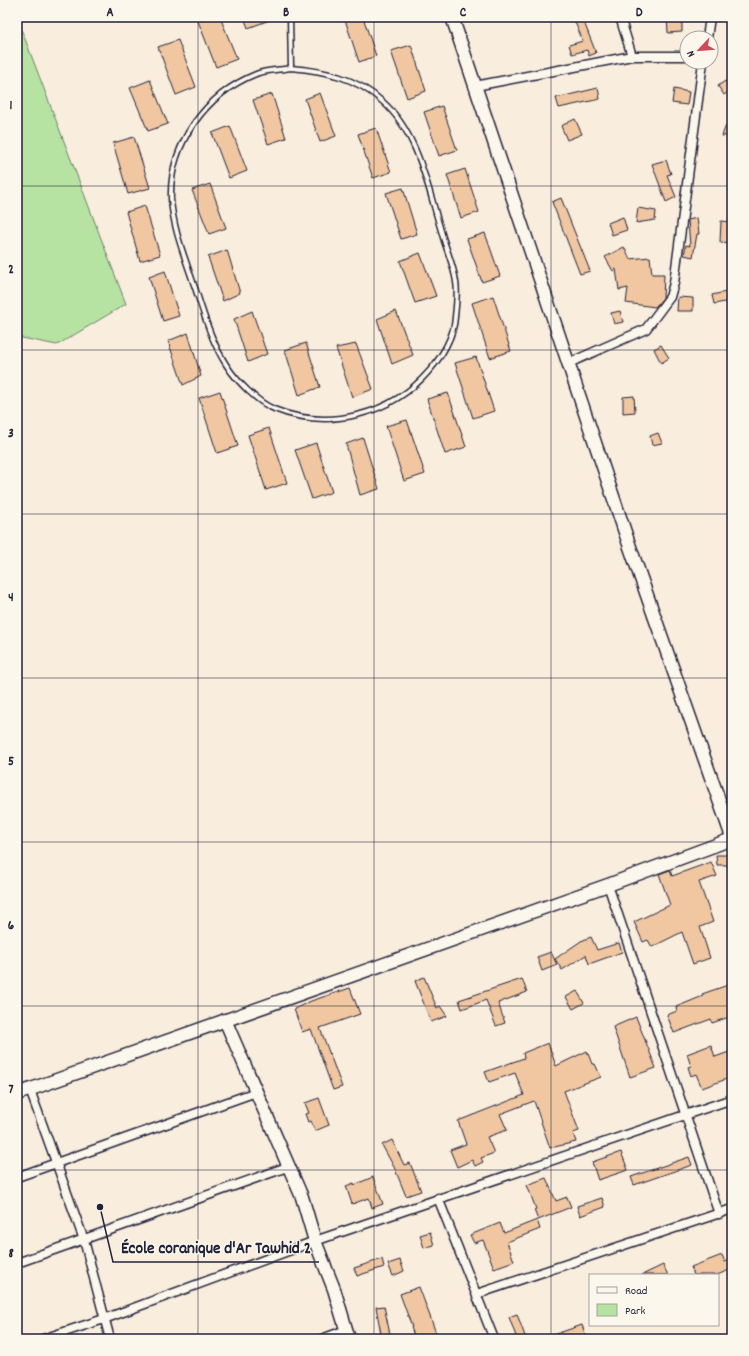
<svg xmlns="http://www.w3.org/2000/svg" width="749" height="1356" font-family="Dekko,sans-serif">
	<style>
		.green { fill: #b6e3a1; stroke: #6c826e }
		.building { fill: #f1c7a1; stroke: #22223b }
		.lines { fill: none; stroke-linecap: round; stroke-linejoin: round }
		.lane-casing { stroke: #22223b; stroke-width: 7 }
		.street-casing { stroke: #22223b; stroke-width: 11 }
		.secondary-casing { stroke: #22223b; stroke-width: 15 }
		.lane { stroke: #fbf7ec; stroke-width: 4 }
		.street { stroke: #fbf7ec; stroke-width: 8 }
		.secondary { stroke: #fbf7ec; stroke-width: 12 }
		.grid { fill: none; stroke: #22223b; stroke-width: 1; stroke-opacity: 0.55 }
		.leader { fill: none; stroke: #22223b; stroke-width: 1.5 }
		.callout-dot { fill: #22223b; stroke: #fbf7ec; stroke-width: 1.5 }
		.callout-label { font-size: 17px; text-anchor: middle; font-weight: bold; fill: #22223b; stroke: #fbf7ec; stroke-width: 3; stroke-linejoin: round; paint-order: stroke }
		.neatline { fill: none; stroke: #22223b; stroke-width: 1.5 }
		.grid-label { font-size: 13px; text-anchor: middle; font-weight: bold; fill: #22223b }
	</style>
	<rect width="100%" height="100%" fill="#f9eddd"/>
	<filter id="ink" filterUnits="userSpaceOnUse"><feTurbulence type="fractalNoise" baseFrequency=".025" numOctaves="2"/><feDisplacementMap in="SourceGraphic" scale="8" xChannelSelector="R" yChannelSelector="G"/><feConvolveMatrix kernelMatrix="1 2 1 2 8 2 1 2 1" color-interpolation-filters="sRGB"/></filter>
	<g filter="url(#ink)">
		<polygon class="green" points="17,18 126,304 57,345 17,337"/>
		<g class="building">
			<polygon points="209,17 220,17 237,59 216,67 198,21"/>
			<polygon points="244,17 275,17 275,18 248,28"/>
			<polygon points="344,17 363,17 376,56 359,62"/>
			<polygon points="582,17 596,53 589,56 587,50 572,54 569,45 583,41 574,20"/>
			<polygon points="667,17 682,17 682,32 668,33"/>
			<polygon points="178,40 196,87 176,95 158,47"/>
			<polygon points="411,45 426,91 407,98 391,51"/>
			<polygon points="150,80 168,124 148,131 130,88"/>
			<polygon points="725,81 731,90 724,95 718,86"/>
			<polygon points="598,88 600,99 559,108 556,98"/>
			<polygon points="674,89 689,92 687,105 672,103"/>
			<polygon points="320,93 336,136 320,142 305,99"/>
			<polygon points="272,94 286,138 268,144 253,100"/>
			<polygon points="442,106 457,150 439,156 424,112"/>
			<polygon points="575,119 582,134 567,140 561,126"/>
			<polygon points="726,125 732,129 732,135 722,136"/>
			<polygon points="230,126 247,171 229,178 212,133"/>
			<polygon points="376,128 391,172 373,178 358,134"/>
			<polygon points="134,137 150,188 128,194 113,143"/>
			<polygon points="666,160 671,174 667,175 676,197 666,202 652,164"/>
			<polygon points="465,169 479,212 461,218 447,175"/>
			<polygon points="210,184 226,228 209,234 192,190"/>
			<polygon points="403,188 417,234 401,239 386,193"/>
			<polygon points="561,198 590,271 580,274 552,202"/>
			<polygon points="145,206 160,255 140,261 126,212"/>
			<polygon points="638,208 656,211 655,220 636,223"/>
			<polygon points="623,217 627,230 612,235 608,223"/>
			<polygon points="697,218 699,234 697,234 693,257 684,255 686,245 690,246 688,220"/>
			<polygon points="721,221 732,222 731,243 720,242"/>
			<polygon points="485,233 500,276 482,282 467,239"/>
			<polygon points="624,247 630,259 650,257 652,274 664,274 663,298 655,307 626,303 628,288 619,290 616,269 613,271 605,257"/>
			<polygon points="227,250 240,293 223,301 208,257"/>
			<polygon points="420,253 436,296 415,303 400,261"/>
			<polygon points="165,271 179,316 163,321 149,277"/>
			<polygon points="726,292 730,301 714,304 712,295"/>
			<polygon points="493,296 511,351 490,358 472,303"/>
			<polygon points="678,297 693,298 693,311 677,311"/>
			<polygon points="252,311 267,354 248,362 234,319"/>
			<polygon points="396,311 413,355 392,364 377,319"/>
			<polygon points="620,311 623,322 614,324 611,313"/>
			<polygon points="188,333 201,376 183,385 168,341"/>
			<polygon points="306,343 320,387 299,395 285,350"/>
			<polygon points="356,344 373,389 352,397 336,348"/>
			<polygon points="661,345 669,358 661,363 654,349"/>
			<polygon points="476,357 494,411 473,418 455,363"/>
			<polygon points="220,391 238,446 217,453 199,398"/>
			<polygon points="448,393 466,447 445,454 427,399"/>
			<polygon points="634,396 635,412 623,413 623,397"/>
			<polygon points="407,420 425,474 404,481 386,426"/>
			<polygon points="269,428 287,483 266,490 248,435"/>
			<polygon points="658,433 662,443 652,445 650,436"/>
			<polygon points="363,438 379,489 360,495 346,444"/>
			<polygon points="316,443 332,492 312,499 295,450"/>
			<polygon points="716,855 729,855 729,865 717,865"/>
			<polygon points="711,862 717,876 699,882 713,922 700,927 710,958 693,964 682,932 652,947 648,940 643,942 634,922 670,905 659,874 670,870 672,876"/>
			<polygon points="591,937 597,950 619,943 622,952 589,964 586,955 562,970 555,959 581,941"/>
			<polygon points="551,952 557,965 542,971 537,957"/>
			<polygon points="424,977 437,1008 440,1006 447,1016 431,1022 415,981"/>
			<polygon points="522,979 527,992 498,1003 505,1023 496,1026 486,1000 462,1009 459,1000"/>
			<polygon points="728,985 732,995 732,1016 712,1023 711,1019 674,1033 667,1015 677,1011 676,1007 703,996 702,994"/>
			<polygon points="350,988 360,1014 320,1028 342,1087 333,1090 311,1029 302,1032 294,1009 311,1001"/>
			<polygon points="577,991 584,1003 573,1009 566,997"/>
			<polygon points="636,1017 656,1068 630,1077 613,1027"/>
			<polygon points="548,1043 556,1066 587,1051 592,1064 595,1064 601,1077 564,1091 579,1131 573,1133 576,1142 550,1148 534,1101 500,1114 507,1130 487,1137 494,1153 481,1158 483,1162 475,1166 472,1160 457,1167 450,1150 466,1144 458,1121 524,1095 515,1073 489,1082 485,1072 524,1058 523,1053"/>
			<polygon points="711,1045 715,1057 732,1051 732,1077 702,1088 696,1074 691,1076 688,1067 691,1066 687,1054"/>
			<polygon points="319,1098 329,1125 315,1131 311,1121 308,1122 305,1114 309,1113 305,1103"/>
			<polygon points="392,1140 404,1165 410,1163 421,1191 406,1196 394,1167 382,1145"/>
			<polygon points="621,1152 628,1170 598,1180 592,1162"/>
			<polygon points="689,1157 692,1165 634,1185 631,1177"/>
			<polygon points="373,1177 383,1204 372,1208 369,1198 352,1204 346,1186 354,1183 354,1185"/>
			<polygon points="546,1178 556,1201 567,1197 571,1207 538,1220 534,1210 536,1209 527,1185"/>
			<polygon points="602,1198 605,1207 580,1216 577,1206"/>
			<polygon points="537,1220 540,1229 507,1242 514,1261 494,1268 483,1240 474,1243 470,1235 500,1223 504,1233"/>
			<polygon points="430,1232 434,1245 424,1248 420,1235"/>
			<polygon points="722,1255 725,1262 732,1259 732,1269 717,1275 694,1275 691,1267"/>
			<polygon points="382,1259 384,1267 357,1276 354,1268"/>
			<polygon points="400,1260 404,1271 393,1276 388,1264"/>
			<polygon points="663,1265 668,1275 642,1275"/>
			<polygon points="419,1287 431,1319 438,1339 415,1339 411,1327 412,1327 400,1294"/>
			<polygon points="384,1306 391,1339 382,1339 376,1307"/>
			<polygon points="517,1314 526,1339 517,1339 509,1317"/>
			<polygon points="582,1325 587,1339 547,1339 547,1337"/>
		</g>
		<g class="lines">
			<g class="lane-casing">
				<g id="lane">
					<polyline points="290,17 291,68"/>
					<path d="M291 68C325 71 356 77 383 102 419 134 428 189 442 234 446 249 454 266 456 282 458 292 456 306 455 317 454 336 442 356 430 370 392 415 329 431 274 409 258 403 236 380 227 366 210 340 203 310 193 282 184 255 173 228 171 199 169 144 206 94 256 74 266 70 280 70 291 68Z"/>
				</g>
			</g>
			<g class="street-casing">
				<g id="street">
					<polyline points="620,17 632,56"/>
					<polyline points="707,38 710,17"/>
					<polyline points="475,86 632,56 687,56"/>
					<polyline points="569,363 646,329 670,297 674,283 703,62"/>
					<polyline points="608,885 719,1214"/>
					<polyline points="30,1090 84,1240 110,1339"/>
					<polyline points="17,1177 256,1092"/>
					<polyline points="438,1198 494,1339"/>
					<polyline points="17,1263 290,1166"/>
					<polyline points="477,1294 732,1209"/>
					<polyline points="43,1339 104,1319 315,1241 732,1099"/>
					<polyline points="322,1339 346,1330"/>
				</g>
			</g>
			<g class="secondary-casing">
				<g id="secondary">
					<polyline points="452,17 630,547 732,837"/>
					<polyline points="225,1020 302,1197 315,1241 334,1289 349,1339"/>
					<polyline points="17,1094 608,885 732,839"/>
				</g>
			</g>
			<use href="#lane" class="lane"/>
			<use href="#street" class="street"/>
			<use href="#secondary" class="secondary"/>
		</g>
	</g>
	<path class="grid" d="M198 17V1339M374 17V1339M551 17V1339M17 186H732M17 350H732M17 514H732M17 678H732M17 842H732M17 1006H732M17 1170H732"/>
	<path class="leader" d="M100 1207L113 1262H319"/>
	<circle class="callout-dot" cx="100" cy="1207" r="4"/>
	<g class="callout-label">
		<text x="216" y="1253">École coranique d'Ar Tawhid 2</text>
	</g>
	<rect width="749" height="1356" fill="none" stroke="#fbf7ec" stroke-width="44"/>
	<rect x="589" y="1274" width="130" height="52" fill="#fbf7ec" stroke="#a4a2a5"/>
	<rect x="597" y="1287" width="20" height="6" fill="#fbf7ec" stroke="#a4a2a5"/>
	<text x="625" y="1294" font-size="12" fill="#22223b">Road</text>
	<rect x="597" y="1304" width="20" height="12" fill="#b6e3a1" stroke="#a4a2a5"/>
	<text x="625" y="1314" font-size="12" fill="#22223b">Park</text>
	<g transform="translate(699 50) rotate(244)"><circle r="19" fill="#fbf7ec" stroke="#a4a2a5"/>
	<path d="M0-3L7 15L0 10L-7 15Z" fill="#d1495b"/>
	<text y="-6" font-size="11" font-weight="bold" text-anchor="middle" fill="#22223b">N</text>
	</g>
	<rect x="22" y="22" width="705" height="1312" class="neatline"/>
	<g class="grid-label">
		<text x="110" y="16">A</text>
		<text x="286" y="16">B</text>
		<text x="463" y="16">C</text>
		<text x="639" y="16">D</text>
		<text x="11" y="109">1</text>
		<text x="11" y="273">2</text>
		<text x="11" y="437">3</text>
		<text x="11" y="601">4</text>
		<text x="11" y="765">5</text>
		<text x="11" y="929">6</text>
		<text x="11" y="1093">7</text>
		<text x="11" y="1257">8</text>
	</g>
</svg>
